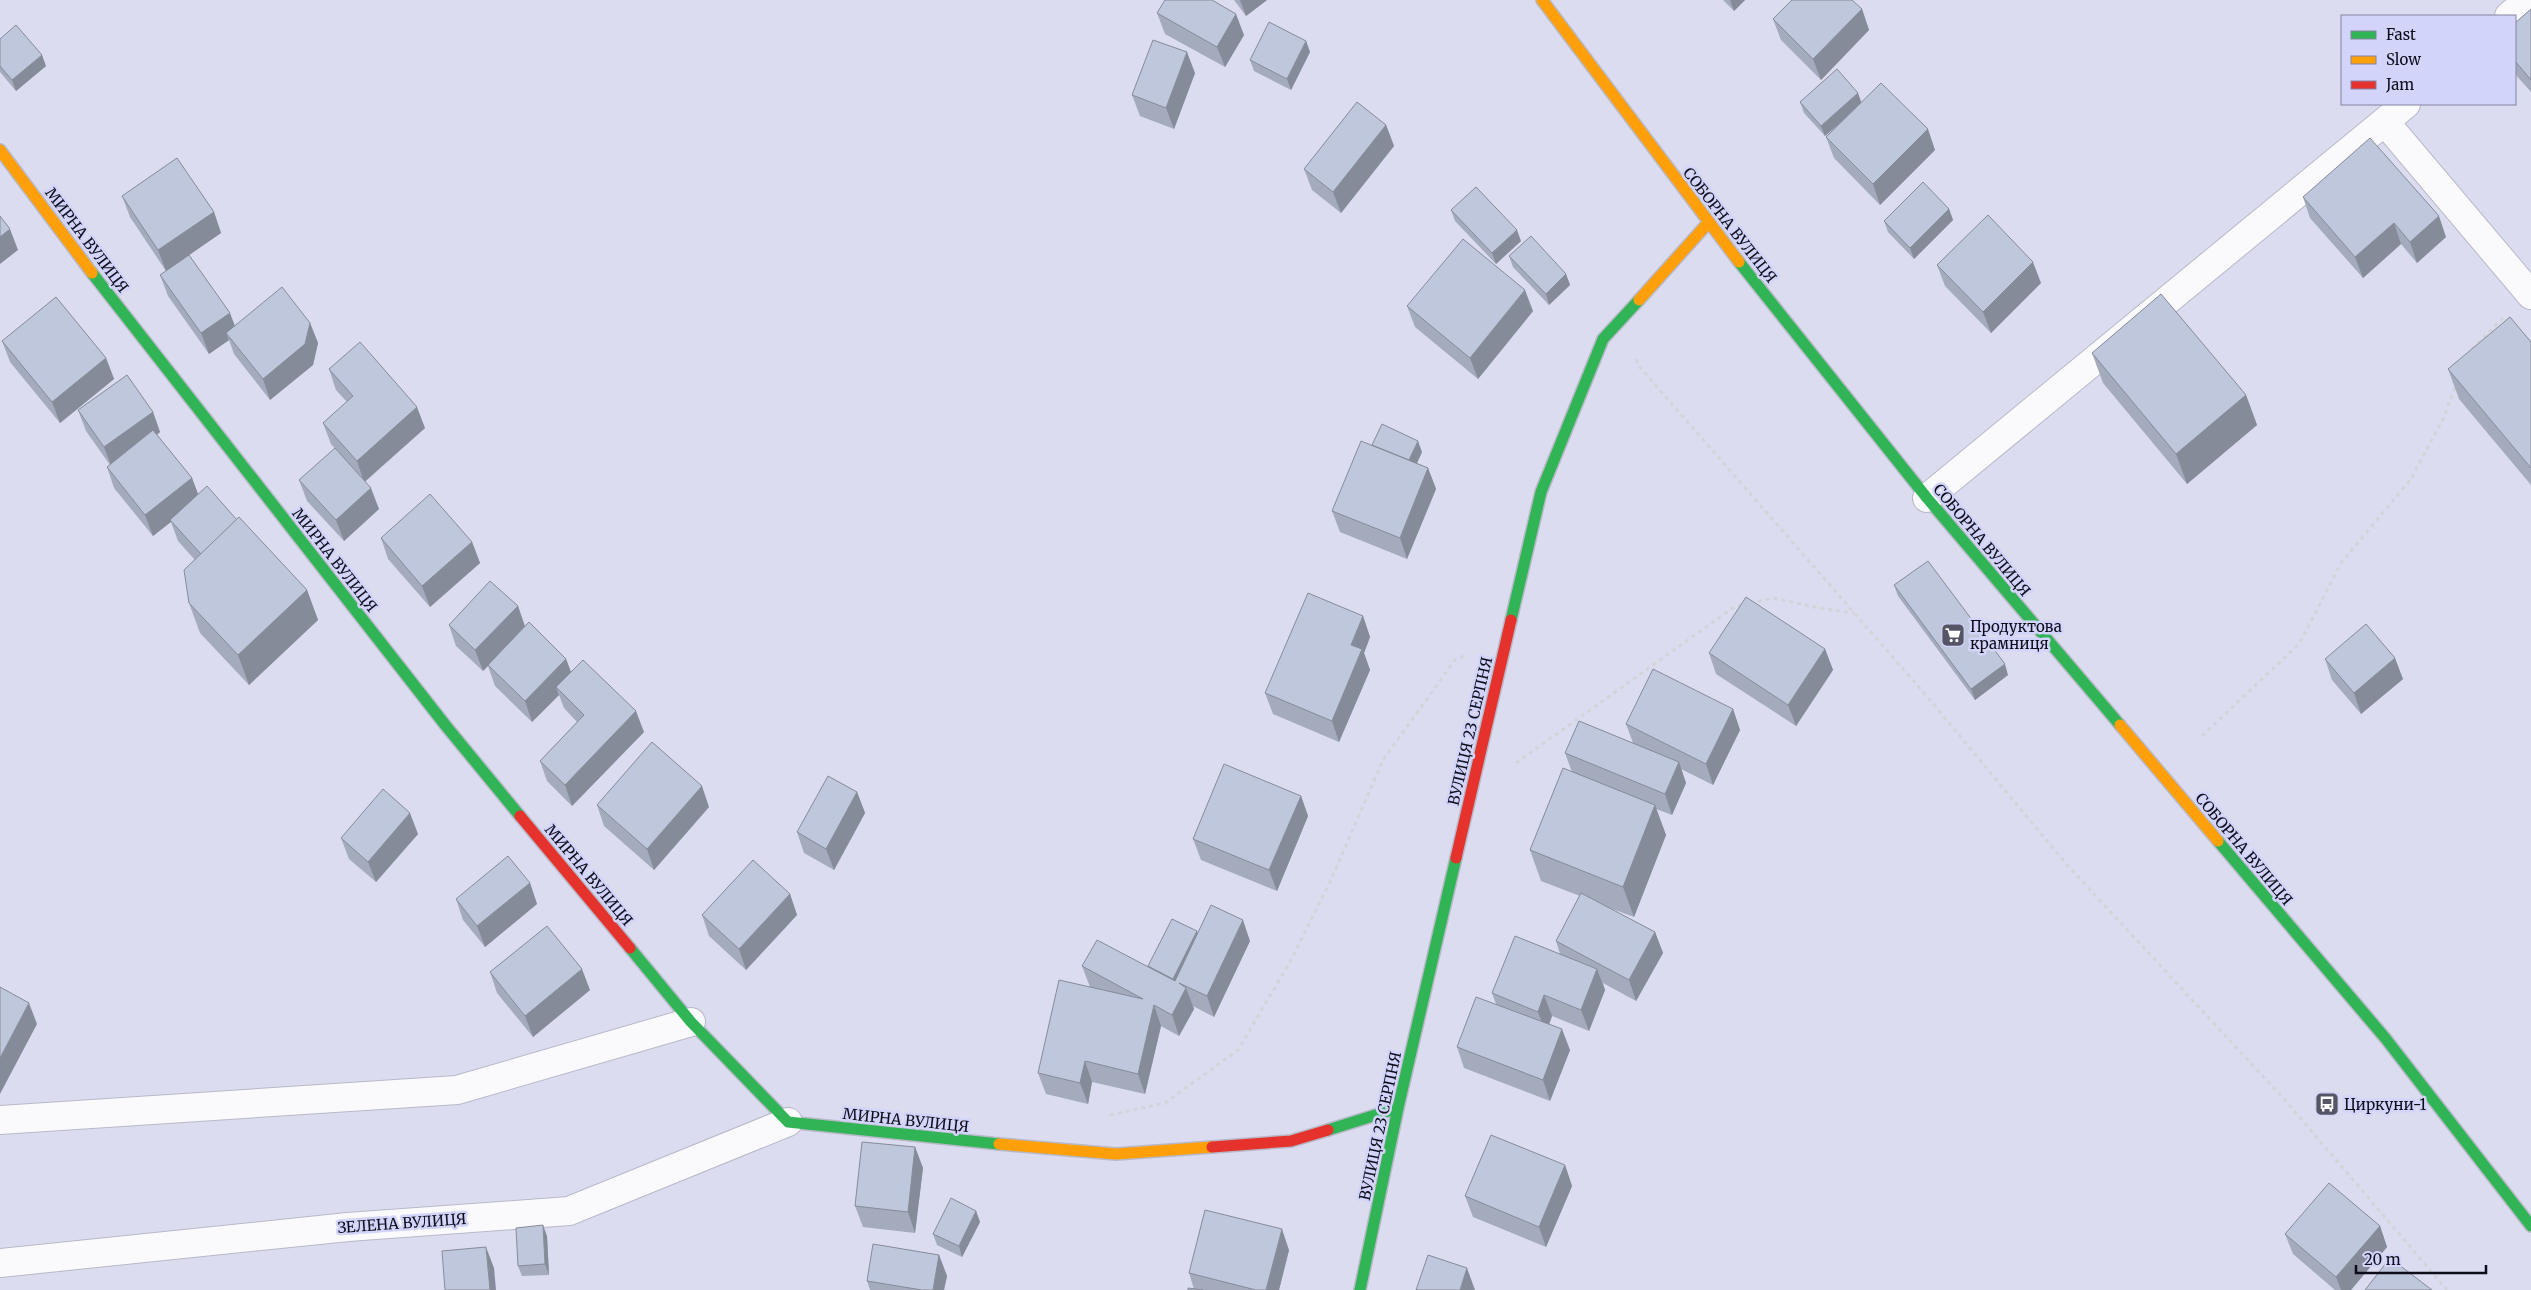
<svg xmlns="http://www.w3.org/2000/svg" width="2531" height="1290" font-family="Merriweather,serif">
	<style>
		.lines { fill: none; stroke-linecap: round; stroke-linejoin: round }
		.street-casing { stroke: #b8b9c8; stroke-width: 30 }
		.fast-casing { stroke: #b8b9c8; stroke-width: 14 }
		.slow-casing { stroke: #b8b9c8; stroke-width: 14 }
		.jam-casing { stroke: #b8b9c8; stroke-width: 14 }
		.path { stroke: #d3d4da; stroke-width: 3; stroke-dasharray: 4 4; stroke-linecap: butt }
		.street { stroke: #fafafd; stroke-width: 28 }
		.fast { stroke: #30b455; stroke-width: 11 }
		.slow { stroke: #ff9f0a; stroke-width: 11 }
		.jam { stroke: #e5322d; stroke-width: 11 }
		.wall { fill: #a4abbd }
		.shaded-wall { fill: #868b9a }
		.building { fill: #bfc7dc; stroke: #868b9a }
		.labels { text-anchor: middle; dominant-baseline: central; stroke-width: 5; stroke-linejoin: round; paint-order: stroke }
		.street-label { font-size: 15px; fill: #0d0d1a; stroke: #d2d4f9 }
		.poi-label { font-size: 15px; fill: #0d0d1a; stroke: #d2d4f9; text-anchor: start }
	</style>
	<rect width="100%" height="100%" fill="#dbdcf0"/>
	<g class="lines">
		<g class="street-casing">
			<g id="street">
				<polyline points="2509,16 2528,0"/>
				<polyline points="2385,122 2531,295"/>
				<polyline points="1927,498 2406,104"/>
				<polyline points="0,1120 457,1090 691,1022"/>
				<polyline points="0,1263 348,1227 569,1211 788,1122"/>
			</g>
		</g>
		<g class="fast-casing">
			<g id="fast">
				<polyline points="1739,262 1927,498 2120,725"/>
				<polyline points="92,273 446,726 520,816"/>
				<polyline points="1511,620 1541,492 1603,339 1639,300"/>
				<polyline points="2218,841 2386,1039 2531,1226"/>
				<polyline points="630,948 691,1022 788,1122 999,1144"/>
				<polyline points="1328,1130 1398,1108"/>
				<polyline points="1360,1290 1398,1108 1456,858"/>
			</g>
		</g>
		<g class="slow-casing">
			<g id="slow">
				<polyline points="1542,0 1739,262"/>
				<polyline points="0,150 92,273"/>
				<polyline points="1639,300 1708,223"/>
				<polyline points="2120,725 2218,841"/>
				<polyline points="999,1144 1116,1154 1212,1147"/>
			</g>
		</g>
		<g class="jam-casing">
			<g id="jam">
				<polyline points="520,816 630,948"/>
				<polyline points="1456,858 1511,620"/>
				<polyline points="1212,1147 1291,1141 1328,1130"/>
			</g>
		</g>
		<g class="path">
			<polyline points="2472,349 2503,318"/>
			<polyline points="1637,359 1637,364 1924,693 2068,866 2284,1099 2447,1290"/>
			<polyline points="1750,603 1774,598 1819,608 1854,613"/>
			<polyline points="2202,736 2299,644 2341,563 2411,479 2444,417 2456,384"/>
			<polyline points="1516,763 1734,607 1742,605"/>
			<polyline points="1110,1115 1165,1103 1238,1050 1291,960 1331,880 1383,760 1455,660 1466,655"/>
		</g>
		<use href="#street" class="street"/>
		<use href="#fast" class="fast"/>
		<use href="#slow" class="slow"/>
		<use href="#jam" class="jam"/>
	</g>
	<g class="wall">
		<polygon points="1234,0 1267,0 1246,16"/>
		<polygon points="1723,0 1745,0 1734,11"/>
		<polygon points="1862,9 1869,30 1821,80 1781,40 1773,19"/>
		<polygon points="2531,9 2531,92 2515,74 2515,23"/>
		<polygon points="1157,13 1244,35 1225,67 1165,34"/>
		<polygon points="0,39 46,66 16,91 0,72"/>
		<polygon points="1306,41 1310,52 1291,90 1254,71 1250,60"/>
		<polygon points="1195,73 1174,129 1140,116 1132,95"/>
		<polygon points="1800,102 1862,102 1935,150 1880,205 1834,158 1826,137 1848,116 1825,136 1804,113"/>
		<polygon points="1386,125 1394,146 1341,213 1312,190 1304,169"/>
		<polygon points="122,196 214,212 221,233 189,255 235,326 310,323 318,343 313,365 270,400 234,354 229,340 209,354 168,296 160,275 166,271 130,217"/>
		<polygon points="2303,197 2446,237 2417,263 2401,244 2363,278 2310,218"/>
		<polygon points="1949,209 1953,220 1914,259 1888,232 1884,221"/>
		<polygon points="1451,210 1521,241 1496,264 1455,221"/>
		<polygon points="1509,256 1566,274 1570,285 1549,305 1513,267"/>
		<polygon points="1937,265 2041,283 1991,333 1945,286"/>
		<polygon points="1407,306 1533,311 1478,379 1415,327"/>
		<polygon points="2,341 106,358 114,379 60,423 10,362"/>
		<polygon points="2531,342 2531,485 2459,399 2448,369"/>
		<polygon points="2092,353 2246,395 2257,425 2187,484 2103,383"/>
		<polygon points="329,369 425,428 365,482 379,509 344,541 307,501 299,480 339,453 331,444 323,423 347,402 336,390"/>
		<polygon points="78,410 153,412 160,432 157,435 192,478 198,495 237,520 307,590 318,620 249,685 200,633 189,603 195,560 178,541 171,522 153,536 114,488 107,467 110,465 86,431"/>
		<polygon points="1372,445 1422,452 1417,463 1428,468 1436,489 1407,559 1340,532 1332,511"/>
		<polygon points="381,538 472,542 480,563 430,607 388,559"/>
		<polygon points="1894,585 2008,675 1975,700 1898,596"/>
		<polygon points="518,606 525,626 566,659 571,672 644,732 572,806 547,781 540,761 577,722 564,708 559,695 532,722 495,686 488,666 483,671 456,646 449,625"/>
		<polygon points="1363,616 1370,637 1364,653 1370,670 1339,742 1273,714 1265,693"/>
		<polygon points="1825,649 1833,670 1796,726 1716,674 1709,653"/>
		<polygon points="2325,659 2403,679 2361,714 2332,680"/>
		<polygon points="1733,709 1740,730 1713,785 1681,769 1686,783 1672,815 1656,809 1666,835 1634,917 1607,907 1655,932 1663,953 1636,1001 1603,983 1605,990 1589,1031 1552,1016 1549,1024 1570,1050 1550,1101 1464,1068 1457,1047 1496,1004 1492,993 1560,954 1556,941 1580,896 1541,881 1530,850 1572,772 1565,753 1633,743 1626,724"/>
		<polygon points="857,792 865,813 834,870 804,853 797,832"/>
		<polygon points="1301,796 1308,816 1277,891 1201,860 1193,839"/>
		<polygon points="597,805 709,807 654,870 604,826"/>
		<polygon points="418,834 376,882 349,859 341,838"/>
		<polygon points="530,883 537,904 485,947 463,920 456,899"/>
		<polygon points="790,894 797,915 746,970 709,936 702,915"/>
		<polygon points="1198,933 1250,941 1214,1017 1193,1006 1194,1009 1179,1036 1161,1026 1145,1094 1092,1082 1088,1104 1046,1094 1038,1073 1090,987 1082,966 1148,966"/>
		<polygon points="490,972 590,990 533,1037 497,993"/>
		<polygon points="915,1147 923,1168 915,1233 863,1227 855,1206"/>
		<polygon points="1565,1165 1572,1186 1546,1247 1473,1217 1465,1196"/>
		<polygon points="976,1211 980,1222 962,1257 937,1245 933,1234"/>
		<polygon points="2380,1226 2387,1247 2351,1290 2335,1290 2293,1254 2285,1234"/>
		<polygon points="547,1236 549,1275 522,1276 518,1266"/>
		<polygon points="1289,1250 1279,1290 1188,1290 1194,1289 1189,1273"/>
		<polygon points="939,1255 947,1276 944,1290 870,1290 867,1281"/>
	</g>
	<g class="shaded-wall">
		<polygon points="1240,0 1267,0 1246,16"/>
		<polygon points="1730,0 1745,0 1734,11"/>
		<polygon points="1862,9 1869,30 1821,80 1813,59"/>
		<polygon points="1236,14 1244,35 1225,67 1217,47"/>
		<polygon points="1306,41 1310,52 1291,90 1287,79"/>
		<polygon points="1187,52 1195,73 1174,129 1166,108"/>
		<polygon points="42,55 46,66 16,91 12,80"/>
		<polygon points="1858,93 1862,104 1825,136 1821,126"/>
		<polygon points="1386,125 1394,146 1341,213 1333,192"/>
		<polygon points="1928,129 1935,150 1880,205 1873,184"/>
		<polygon points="1949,209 1953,220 1914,259 1910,248"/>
		<polygon points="214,212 221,233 166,271 158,250"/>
		<polygon points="2439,216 2446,237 2417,263 2410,242"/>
		<polygon points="2394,223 2401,244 2363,278 2355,257"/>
		<polygon points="10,229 18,250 0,264 0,237"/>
		<polygon points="1517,230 1521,241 1496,264 1492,253"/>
		<polygon points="2033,262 2041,283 1991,333 1983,312"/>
		<polygon points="1566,274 1570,285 1549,305 1546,294"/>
		<polygon points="1525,290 1533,311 1478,379 1470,358"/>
		<polygon points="230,313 238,334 226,333 229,340 209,354 201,333"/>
		<polygon points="310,323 318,343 313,365 270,400 263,379"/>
		<polygon points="106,358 114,379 60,423 52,402"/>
		<polygon points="2246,395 2257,425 2187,484 2176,454"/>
		<polygon points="417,407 425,428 364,482 357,461"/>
		<polygon points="153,412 160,432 112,468 104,447"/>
		<polygon points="1418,441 1422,452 1412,474 1408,463"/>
		<polygon points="1428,468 1436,489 1407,559 1400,538"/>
		<polygon points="192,478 200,499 153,536 145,515"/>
		<polygon points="371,488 379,509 344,541 336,520"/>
		<polygon points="472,542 480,563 430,607 422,586"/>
		<polygon points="307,590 318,620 249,685 238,655"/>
		<polygon points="518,606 525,627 483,671 475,650"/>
		<polygon points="1363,616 1370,637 1364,653 1370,670 1339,742 1332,721 1351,645"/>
		<polygon points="1825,649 1833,670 1796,726 1788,705"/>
		<polygon points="2395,658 2403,679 2361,714 2354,693"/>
		<polygon points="566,659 574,680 556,687 559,695 532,722 525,701"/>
		<polygon points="2005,664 2008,675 1975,700 1971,689"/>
		<polygon points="1733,709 1740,730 1713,785 1706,764"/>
		<polygon points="636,711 644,732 572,806 565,785"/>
		<polygon points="1679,762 1686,783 1672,815 1665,794"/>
		<polygon points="702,786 709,807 654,870 647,849"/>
		<polygon points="857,792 865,813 834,870 826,849"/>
		<polygon points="1301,796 1308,816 1277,891 1269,870"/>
		<polygon points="1655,805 1666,835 1634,917 1623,887"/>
		<polygon points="410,813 418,834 376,882 368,862"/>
		<polygon points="530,883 537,904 485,947 477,926"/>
		<polygon points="790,894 797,915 746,970 739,949"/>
		<polygon points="1243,920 1250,941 1214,1017 1207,996"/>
		<polygon points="1197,931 1201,942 1174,995 1170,984"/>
		<polygon points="1655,932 1663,953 1636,1001 1629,980"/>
		<polygon points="582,969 590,990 533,1037 525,1016"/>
		<polygon points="1597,969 1605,990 1589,1031 1581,1010"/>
		<polygon points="1186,988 1194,1009 1179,1036 1172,1015"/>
		<polygon points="1544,995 1552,1016 1546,1033 1538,1012"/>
		<polygon points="29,1003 37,1024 0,1094 0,1058"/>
		<polygon points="1154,1005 1161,1026 1145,1094 1138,1074"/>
		<polygon points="1562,1029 1570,1050 1550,1101 1543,1080"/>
		<polygon points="1085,1061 1092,1082 1088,1104 1080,1083"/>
		<polygon points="915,1147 923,1168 915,1233 908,1212"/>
		<polygon points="1565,1165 1572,1186 1546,1247 1539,1227"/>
		<polygon points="976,1211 980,1222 962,1257 959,1246"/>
		<polygon points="543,1225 547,1236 549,1275 545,1264"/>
		<polygon points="2380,1226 2387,1247 2351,1290 2341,1290 2336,1277"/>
		<polygon points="1282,1229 1289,1250 1279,1290 1266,1290"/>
		<polygon points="486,1247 494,1268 496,1290 490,1290"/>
		<polygon points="939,1255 947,1276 944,1290 933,1290"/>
		<polygon points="1467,1268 1475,1290 1460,1290"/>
	</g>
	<g class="building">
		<polygon points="1165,0 1212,0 1236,14 1217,47 1157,13"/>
		<polygon points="1792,0 1852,0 1862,9 1813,59 1773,19"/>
		<polygon points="2531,9 2531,80 2515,61 2515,23"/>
		<polygon points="1269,22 1306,41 1287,79 1250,60"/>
		<polygon points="16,25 42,55 12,80 0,66 0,39"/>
		<polygon points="1153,40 1187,52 1166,108 1132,95"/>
		<polygon points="1837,69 1858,93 1821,126 1800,102"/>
		<polygon points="1881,83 1928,129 1873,184 1826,137"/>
		<polygon points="1357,102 1386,125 1333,192 1304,169"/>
		<polygon points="2370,138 2439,216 2410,242 2394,223 2355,257 2303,197"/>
		<polygon points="177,158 214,212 158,250 122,196"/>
		<polygon points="1923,182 1949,209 1910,248 1884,221"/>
		<polygon points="1476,187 1517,230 1492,253 1451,210"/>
		<polygon points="1988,215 2033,262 1983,312 1937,265"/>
		<polygon points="0,216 10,229 0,237"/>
		<polygon points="1531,236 1566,274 1546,294 1509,256"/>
		<polygon points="1463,239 1525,290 1470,358 1407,306"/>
		<polygon points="189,255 230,313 201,333 160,275"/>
		<polygon points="282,287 310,323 305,344 263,379 226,333"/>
		<polygon points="2161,294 2246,395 2176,454 2092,353"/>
		<polygon points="56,297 106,358 52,402 2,341"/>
		<polygon points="2510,317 2531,342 2531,468 2448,369"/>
		<polygon points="360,342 417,407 357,461 323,423 353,396 329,369"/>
		<polygon points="127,375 153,412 104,447 78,410"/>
		<polygon points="1382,424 1418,441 1409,460 1372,445"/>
		<polygon points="153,430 192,478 145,515 107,467"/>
		<polygon points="1361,441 1428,468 1400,538 1332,511"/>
		<polygon points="335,448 371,488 336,520 299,480"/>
		<polygon points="207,486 237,520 201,554 170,520"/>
		<polygon points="430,494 472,542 422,586 381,538"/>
		<polygon points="239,517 307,590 238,655 189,603 184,570"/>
		<polygon points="1928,561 2005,664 1971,689 1894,585"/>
		<polygon points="490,581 518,606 475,650 449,625"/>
		<polygon points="1308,593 1363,616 1351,645 1362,649 1332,721 1265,693"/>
		<polygon points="1746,597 1825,649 1788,705 1709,653"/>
		<polygon points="529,622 566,659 525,701 488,665"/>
		<polygon points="2366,624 2395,658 2354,693 2325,659"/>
		<polygon points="583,660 636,711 565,785 540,761 584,715 556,687"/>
		<polygon points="1653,669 1733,709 1706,764 1626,724"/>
		<polygon points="1579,721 1679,762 1665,794 1565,753"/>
		<polygon points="652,742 702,786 647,849 597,805"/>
		<polygon points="1224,764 1301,796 1269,870 1193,839"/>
		<polygon points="1563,768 1655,805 1623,887 1530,850"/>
		<polygon points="828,776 857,792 826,849 797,832"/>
		<polygon points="383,789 410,813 368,862 341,838"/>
		<polygon points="508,856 530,883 477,926 456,899"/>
		<polygon points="753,860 790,894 739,949 702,915"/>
		<polygon points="1581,893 1655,932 1629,980 1556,941"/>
		<polygon points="1211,905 1243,920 1207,996 1179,983 1186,988 1172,1015 1154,1005 1138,1074 1085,1061 1080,1083 1038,1073 1059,980 1143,999 1082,966 1097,940 1175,981"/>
		<polygon points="1172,919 1197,931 1173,979 1148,966"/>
		<polygon points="547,926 582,969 525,1016 490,972"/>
		<polygon points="1515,936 1597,969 1581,1010 1544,995 1538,1012 1492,993"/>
		<polygon points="0,987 29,1003 0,1058"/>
		<polygon points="1476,997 1562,1029 1543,1080 1457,1047"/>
		<polygon points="1491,1135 1565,1165 1539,1227 1465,1196"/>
		<polygon points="862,1142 915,1147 908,1212 855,1206"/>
		<polygon points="2329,1183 2380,1226 2336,1277 2285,1234"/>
		<polygon points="951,1198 976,1211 959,1246 933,1234"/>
		<polygon points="1205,1210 1282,1229 1266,1290 1256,1290 1189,1273"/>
		<polygon points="543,1225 545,1264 518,1266 516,1228"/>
		<polygon points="873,1244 939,1255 933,1290 922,1290 867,1281"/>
		<polygon points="486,1247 490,1290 445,1290 442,1251"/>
		<polygon points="1428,1255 1467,1268 1460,1290 1416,1290"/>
		<polygon points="2390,1258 2432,1290 2365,1290"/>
		<polygon points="1188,1288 1203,1290 1188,1290"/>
	</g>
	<defs>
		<g id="supermarket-square" transform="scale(1.25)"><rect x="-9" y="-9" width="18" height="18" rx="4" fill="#555565" stroke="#d2d4f9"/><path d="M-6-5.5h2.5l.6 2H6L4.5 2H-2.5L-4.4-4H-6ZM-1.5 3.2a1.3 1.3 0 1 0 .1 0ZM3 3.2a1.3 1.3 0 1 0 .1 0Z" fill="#fff"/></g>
		<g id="bus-square" transform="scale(1.25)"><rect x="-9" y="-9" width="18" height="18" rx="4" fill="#555565" stroke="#d2d4f9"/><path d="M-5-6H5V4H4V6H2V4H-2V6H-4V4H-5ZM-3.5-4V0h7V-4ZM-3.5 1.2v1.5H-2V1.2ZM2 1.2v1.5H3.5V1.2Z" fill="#fff"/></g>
	</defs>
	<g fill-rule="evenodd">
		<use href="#supermarket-square" x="1953" y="635"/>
		<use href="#bus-square" x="2327" y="1104"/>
	</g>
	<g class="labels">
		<g class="street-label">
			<text transform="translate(1730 225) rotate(52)">СОБОРНА ВУЛИЦЯ</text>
			<text transform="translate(87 240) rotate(53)">МИРНА ВУЛИЦЯ</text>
			<text transform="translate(1982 540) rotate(50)">СОБОРНА ВУЛИЦЯ</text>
			<text transform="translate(335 560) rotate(52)">МИРНА ВУЛИЦЯ</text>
			<text transform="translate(1470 731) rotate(-77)">ВУЛИЦЯ 23 СЕРПНЯ</text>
			<text transform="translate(2244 849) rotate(50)">СОБОРНА ВУЛИЦЯ</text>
			<text transform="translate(589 875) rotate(50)">МИРНА ВУЛИЦЯ</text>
			<text transform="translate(906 1120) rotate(6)">МИРНА ВУЛИЦЯ</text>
			<text transform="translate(1380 1126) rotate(-78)">ВУЛИЦЯ 23 СЕРПНЯ</text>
			<text transform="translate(402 1223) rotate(-4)">ЗЕЛЕНА ВУЛИЦЯ</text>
		</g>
		<g class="poi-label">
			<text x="1970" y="626">Продуктова<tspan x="1970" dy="17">крамниця</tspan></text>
			<text x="2344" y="1104">Циркуни-1</text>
		</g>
	</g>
	<rect x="2341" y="15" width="175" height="90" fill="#d2d4f9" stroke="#8384a0"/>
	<rect x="2351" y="31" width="25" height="8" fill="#30b455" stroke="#8384a0"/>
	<text x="2386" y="40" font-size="15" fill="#0d0d1a">Fast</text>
	<rect x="2351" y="56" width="25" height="8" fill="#ff9f0a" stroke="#8384a0"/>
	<text x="2386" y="65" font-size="15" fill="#0d0d1a">Slow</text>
	<rect x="2351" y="81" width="25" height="8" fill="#e5322d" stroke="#8384a0"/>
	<text x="2386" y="90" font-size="15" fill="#0d0d1a">Jam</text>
	<path d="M2356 1265v8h130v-8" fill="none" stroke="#0d0d1a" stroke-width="2.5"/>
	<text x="2364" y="1265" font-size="15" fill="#0d0d1a" stroke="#d2d4f9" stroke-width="4" paint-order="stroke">20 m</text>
</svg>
